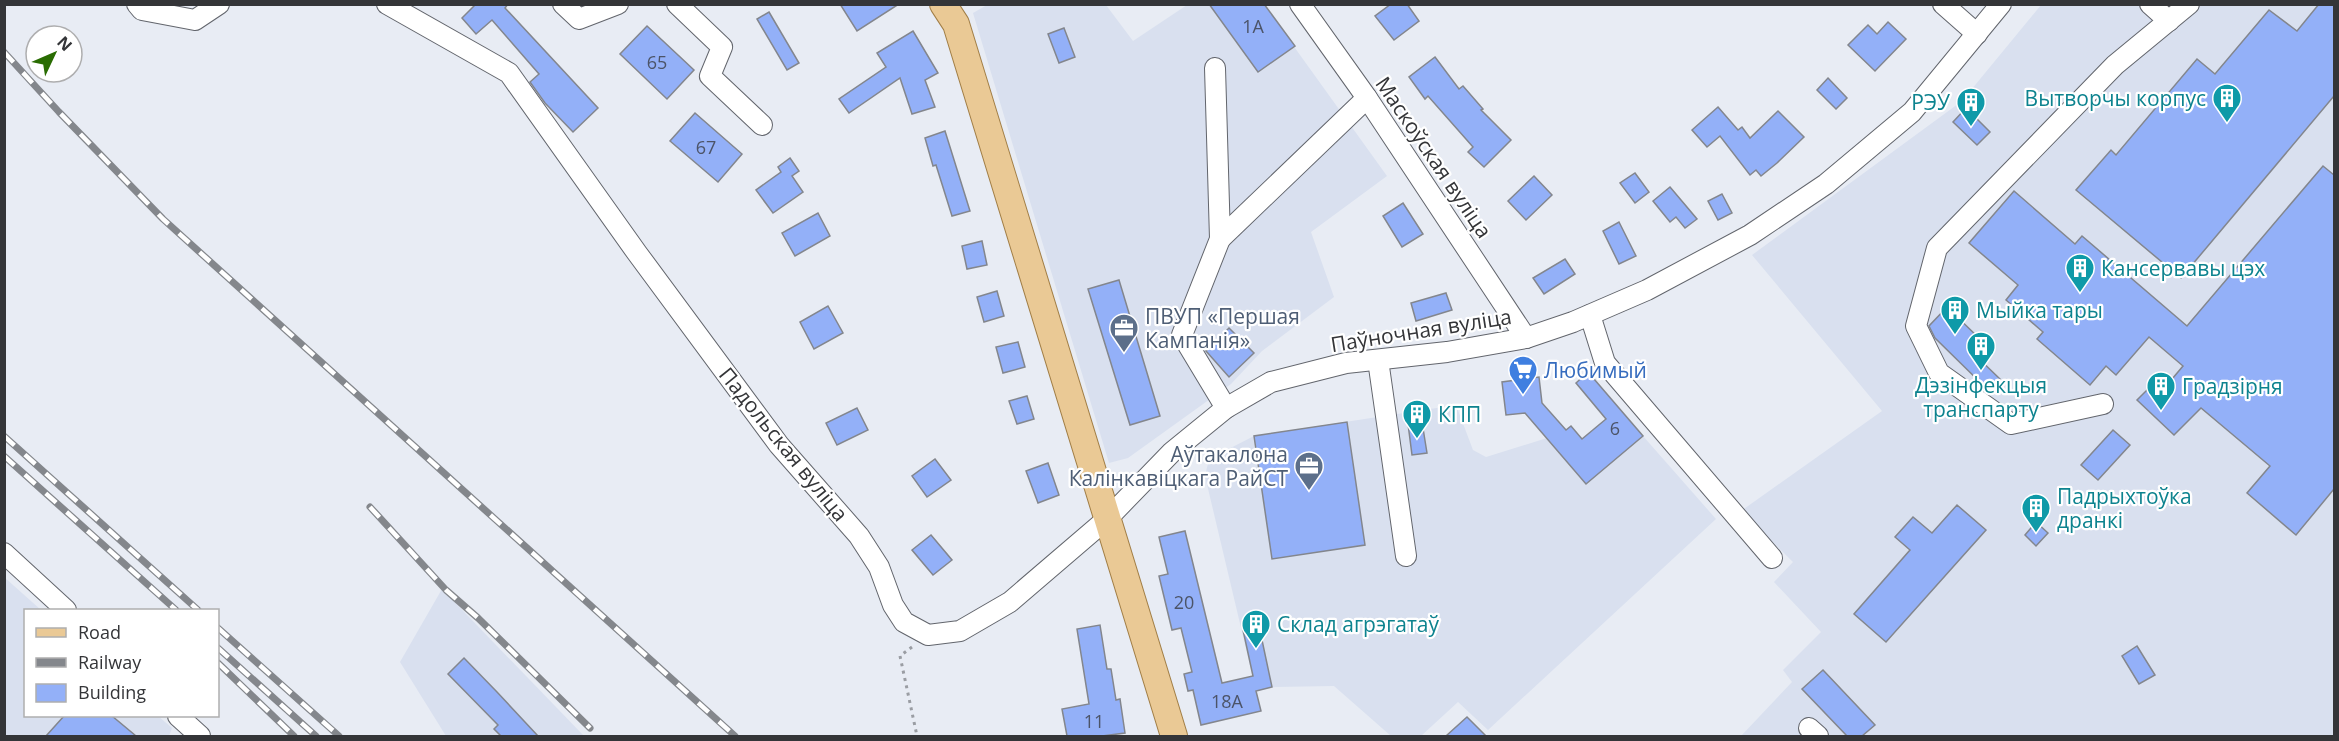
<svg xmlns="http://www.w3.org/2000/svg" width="2339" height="741" font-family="'Open Sans',sans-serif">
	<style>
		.built { fill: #d9e0ef }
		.building { fill: #93b0f8; stroke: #83868d; stroke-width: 1.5 }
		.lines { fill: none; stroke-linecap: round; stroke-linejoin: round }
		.minor-casing { stroke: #62656c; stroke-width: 22 }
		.major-casing { stroke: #a17e46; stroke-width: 28 }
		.path { stroke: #9a9da3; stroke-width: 3; stroke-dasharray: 3 4.5; stroke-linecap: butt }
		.minor { stroke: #fff; stroke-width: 20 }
		.major { stroke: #eac995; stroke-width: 26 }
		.rail-casing { stroke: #84878c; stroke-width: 7 }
		.rail { stroke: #fff; stroke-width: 4.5; stroke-dasharray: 14; stroke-linecap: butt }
		.labels { text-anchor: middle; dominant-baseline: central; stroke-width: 4.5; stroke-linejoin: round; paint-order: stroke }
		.number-label { font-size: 18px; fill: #4c5468 }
		.culture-label { font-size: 21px; fill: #0d838f; stroke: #fff; text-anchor: start }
		.street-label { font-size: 21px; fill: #343538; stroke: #fff }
		.service-label { font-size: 21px; fill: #4e5e75; stroke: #fff; text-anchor: start }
		.shop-label { font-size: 21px; fill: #366cbe; stroke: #fff; text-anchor: start }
	</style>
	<rect width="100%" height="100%" fill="#e8ecf4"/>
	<g class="built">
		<polygon points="987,5 1106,5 1133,41 1187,5 1264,5 1387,176 1311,232 1334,297 1262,351 1231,384 1128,458 1109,463 973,13"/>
		<polygon points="2041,5 2334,5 2334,736 1741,736 1792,682 1783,670 1821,632 1774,582 1793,562 1741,511 1882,411 1752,255 1962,101"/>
		<polygon points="1456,405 1473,450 1486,457 1547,438 1586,484 1643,436 1716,519 1488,730 1458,702 1421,736 1391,736 1334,686 1275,687 1256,691 1205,476 1209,459 1254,436"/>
		<polygon points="4,577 41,610 26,610 26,716 158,716 172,728 169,736 5,736"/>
		<polygon points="442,589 584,736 446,736 400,662"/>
	</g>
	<g class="building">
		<polygon points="476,4 508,4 505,8 598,108 573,132 545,103 530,82 539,74 492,20 476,34 462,18"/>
		<polygon points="840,4 899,4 857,31"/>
		<polygon points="1209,4 1264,4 1295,46 1258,72"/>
		<polygon points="1391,4 1407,4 1419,21 1394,40 1375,16"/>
		<polygon points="2319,4 2334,4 2334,96 2181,278 2076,190 2111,150 2116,155 2197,59 2215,74 2269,10 2297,31"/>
		<polygon points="769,12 799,63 787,70 757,19"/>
		<polygon points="1888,22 1906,39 1875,71 1848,45 1868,25 1877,34"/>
		<polygon points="647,26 694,70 667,99 620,54"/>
		<polygon points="1064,28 1075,57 1059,63 1048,34"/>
		<polygon points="913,31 938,73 925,80 935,107 912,114 900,78 849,113 839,99 886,67 877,53"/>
		<polygon points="1435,57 1459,89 1463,86 1483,109 1481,110 1511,140 1484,167 1468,152 1473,147 1428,96 1425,99 1409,77"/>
		<polygon points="1828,78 1847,98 1836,109 1817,90"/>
		<polygon points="1718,107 1738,130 1742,127 1750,138 1778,111 1804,137 1777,163 1761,176 1756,170 1750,175 1720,136 1707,147 1692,130"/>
		<polygon points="1966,108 1990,132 1977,145 1953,122"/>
		<polygon points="695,113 742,154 718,182 670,141"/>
		<polygon points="945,131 970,211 952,216 936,165 933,166 925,138"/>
		<polygon points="790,158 799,171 792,176 803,192 773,213 756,190 781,172 778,167"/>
		<polygon points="2323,166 2334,175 2334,489 2296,535 2247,493 2270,466 2201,408 2174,435 2137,400 2148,389 2156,398 2183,366 2149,337 2116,375 2106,366 2090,385 2037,339 2043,332 2006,300 2018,285 1969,243 2014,191 2075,244 2082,236 2187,326"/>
		<polygon points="1635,173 1649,192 1635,203 1620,183"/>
		<polygon points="1534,176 1552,195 1526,220 1508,201"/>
		<polygon points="1670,187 1697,219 1685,228 1676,217 1670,222 1653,201"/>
		<polygon points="1722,194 1732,213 1718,220 1708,201"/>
		<polygon points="1403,203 1423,234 1402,247 1383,216"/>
		<polygon points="818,213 830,236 795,256 782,233"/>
		<polygon points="1619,222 1636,256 1619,264 1603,231"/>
		<polygon points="982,241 987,265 967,269 962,246"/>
		<polygon points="1565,259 1575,274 1544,294 1533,278"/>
		<polygon points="1119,280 1160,416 1130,425 1088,289"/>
		<polygon points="997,291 1004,316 984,322 977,297"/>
		<polygon points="1446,293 1452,310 1416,321 1411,303"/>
		<polygon points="828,306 843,333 814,349 800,322"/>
		<polygon points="1947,307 1983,342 1973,353 2000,379 1989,391 1935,338 1929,326"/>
		<polygon points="1229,328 1254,353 1229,377 1206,351"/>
		<polygon points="1018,342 1025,367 1003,373 996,347"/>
		<polygon points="1588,372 1643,436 1586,484 1525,413 1506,415 1502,382 1539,377 1542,403 1566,430 1571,426 1582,439 1606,419 1576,383"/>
		<polygon points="1027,396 1034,419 1017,424 1009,401"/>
		<polygon points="857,408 868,430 837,445 826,423"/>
		<polygon points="1347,422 1365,545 1272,559 1254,436"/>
		<polygon points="1422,422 1427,453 1412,455 1408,424"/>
		<polygon points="2113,430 2130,445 2098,480 2081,465"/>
		<polygon points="935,459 951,480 927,497 912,476"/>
		<polygon points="1048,463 1059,495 1038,503 1026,471"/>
		<polygon points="1957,505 1986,530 1886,642 1854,614 1910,550 1895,537 1913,517 1932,533"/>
		<polygon points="2036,522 2048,533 2036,546 2025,535"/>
		<polygon points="1185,531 1222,683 1253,676 1243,630 1259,626 1272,687 1256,691 1261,711 1201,725 1193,690 1188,691 1184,674 1192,672 1181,628 1172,630 1159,576 1168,574 1159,537"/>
		<polygon points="931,535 952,560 933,575 912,550"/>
		<polygon points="1100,625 1107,669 1111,669 1116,700 1120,699 1125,733 1102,736 1067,736 1062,709 1089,704 1077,629"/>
		<polygon points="2137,646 2155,675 2139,684 2122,656"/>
		<polygon points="464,658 497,692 538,736 501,736 494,729 498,725 448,674"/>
		<polygon points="1823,670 1875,725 1862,736 1847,736 1802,689"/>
		<polygon points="64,716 112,716 136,736 46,736"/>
		<polygon points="1467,717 1486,736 1446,736"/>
	</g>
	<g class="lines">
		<g class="minor-casing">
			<g id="minor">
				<polyline points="137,4 142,10 195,20 219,4"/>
				<polyline points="387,4 509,73 637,253 779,445 859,536 879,567 893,605 904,622 928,635 960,631 1010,602 1108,518 1172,452 1226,408 1271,382 1346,363 1447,352 1526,338 1573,322 1647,290 1750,235 1826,184 1912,112 2001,4"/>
				<polyline points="563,4 579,19 618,4"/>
				<polyline points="677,4 722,47 710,76 762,125"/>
				<polyline points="1300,4 1367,98 1526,338"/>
				<polyline points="1943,4 1977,34"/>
				<polyline points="2150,4 2169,21"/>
				<polyline points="1215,68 1220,239 1182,335 1226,408"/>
				<polyline points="1220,239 1367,98"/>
				<polyline points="1590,315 1605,363 1772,558"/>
				<polyline points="1378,360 1406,556"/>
				<polyline points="2103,404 2011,424 1939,373 1916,326 1937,248 2115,65 2189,4"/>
				<polyline points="4,553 66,610"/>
				<polyline points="178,716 200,736"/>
				<polyline points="1809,728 1818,736"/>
			</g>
		</g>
		<g class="major-casing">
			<polyline id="major" points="943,4 956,24 1174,736"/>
		</g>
		<polyline class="path" points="912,647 900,656 917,736"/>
		<use href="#minor" class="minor"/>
		<use href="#major" class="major"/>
		<g class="rail-casing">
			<g id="rail">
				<polyline points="4,52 59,112 163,219 735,736"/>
				<polyline points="4,436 198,610"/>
				<polyline points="4,456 176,610"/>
				<polyline points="370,507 446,590 478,618 590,728"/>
				<polyline points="218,628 339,736"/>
				<polyline points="218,648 316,736"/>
				<polyline points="218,663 294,736"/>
			</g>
		</g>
		<use href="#rail" class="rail"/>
	</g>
	<defs>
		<g id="building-pin" transform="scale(1.5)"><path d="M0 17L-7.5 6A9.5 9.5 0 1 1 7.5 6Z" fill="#0f9aa8" stroke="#fff"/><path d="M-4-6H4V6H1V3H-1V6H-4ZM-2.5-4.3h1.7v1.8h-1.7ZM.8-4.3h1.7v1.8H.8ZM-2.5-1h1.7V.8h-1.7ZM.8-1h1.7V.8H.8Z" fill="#fff"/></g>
		<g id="office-pin" transform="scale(1.5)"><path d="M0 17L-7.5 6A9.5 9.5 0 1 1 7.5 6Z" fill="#5c6f8a" stroke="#fff"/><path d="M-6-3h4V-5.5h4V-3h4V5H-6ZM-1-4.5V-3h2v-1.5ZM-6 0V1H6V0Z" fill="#fff"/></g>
		<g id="supermarket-pin" transform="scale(1.5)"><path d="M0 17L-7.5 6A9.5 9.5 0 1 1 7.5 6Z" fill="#3f7fe0" stroke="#fff"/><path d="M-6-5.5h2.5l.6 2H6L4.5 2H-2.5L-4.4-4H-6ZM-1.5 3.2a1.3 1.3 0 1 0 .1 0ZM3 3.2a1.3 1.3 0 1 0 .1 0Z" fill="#fff"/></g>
	</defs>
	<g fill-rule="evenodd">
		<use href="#building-pin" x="2227" y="98"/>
		<use href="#building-pin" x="1971" y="102"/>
		<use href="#building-pin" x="2080" y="268"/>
		<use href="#building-pin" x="1955" y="310"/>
		<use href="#office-pin" x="1124" y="328"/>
		<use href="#building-pin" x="1981" y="346"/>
		<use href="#supermarket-pin" x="1523" y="370"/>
		<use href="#building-pin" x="2161" y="386"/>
		<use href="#building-pin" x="1417" y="414"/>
		<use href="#office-pin" x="1309" y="466"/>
		<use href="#building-pin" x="2036" y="508"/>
		<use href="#building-pin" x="1256" y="624"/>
	</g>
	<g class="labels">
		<g class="number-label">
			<text x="1253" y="26">1А</text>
			<text x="657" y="62">65</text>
			<text x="706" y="147">67</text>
			<text x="1615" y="428">6</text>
			<text x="1184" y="602">20</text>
			<text x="1227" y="701">18А</text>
			<text x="1094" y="721">11</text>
		</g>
		<g class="culture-label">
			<text x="2206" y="98" text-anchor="end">Вытворчы корпус</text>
			<text x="1950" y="102" text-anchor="end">РЭУ</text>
			<text x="2101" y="268">Кансервавы цэх</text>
			<text x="1976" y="310">Мыйка тары</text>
			<text x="1981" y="385" text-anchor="middle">Дэзінфекцыя<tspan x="1981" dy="24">транспарту</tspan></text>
			<text x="2182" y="386">Градзірня</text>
			<text x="1438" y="414">КПП</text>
			<text x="2057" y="496">Падрыхтоўка<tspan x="2057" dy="24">дранкі</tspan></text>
			<text x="1277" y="624">Склад агрэгатаў</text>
		</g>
		<g class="street-label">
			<text transform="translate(1434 157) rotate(56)">Маскоўская вуліца</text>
			<text transform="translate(1421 330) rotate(-9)">Паўночная вуліца</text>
			<text transform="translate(784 444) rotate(51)">Падольская вуліца</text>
		</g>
		<g class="service-label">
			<text x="1145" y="316">ПВУП «Першая<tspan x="1145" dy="24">Кампанія»</tspan></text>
			<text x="1288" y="454" text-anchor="end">Аўтакалона<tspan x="1288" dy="24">Калінкавіцкага РайСТ</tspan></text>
		</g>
		<g class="shop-label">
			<text x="1544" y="370">Любимый</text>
		</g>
	</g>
	<rect width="2339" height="741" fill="none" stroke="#343538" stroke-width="12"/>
	<rect x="24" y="609" width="195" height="108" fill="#ffffff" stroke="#aeaeaf" stroke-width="1.5"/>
	<rect x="36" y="628" width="30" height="9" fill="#eac995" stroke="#aeaeaf" stroke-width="1.5"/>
	<text x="78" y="639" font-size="18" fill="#343538">Road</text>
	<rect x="36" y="658" width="30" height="9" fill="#84878c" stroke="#aeaeaf" stroke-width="1.5"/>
	<text x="78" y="669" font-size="18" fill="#343538">Railway</text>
	<rect x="36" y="684" width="30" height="18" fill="#93b0f8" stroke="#aeaeaf" stroke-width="1.5"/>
	<text x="78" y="699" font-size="18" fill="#343538">Building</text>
	<g transform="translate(54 54) rotate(46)"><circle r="28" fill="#ffffff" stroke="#aeaeaf" stroke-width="1.5"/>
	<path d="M0-4.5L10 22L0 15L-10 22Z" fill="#296c02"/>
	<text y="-9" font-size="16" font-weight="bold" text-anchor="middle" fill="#343538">N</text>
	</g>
</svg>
